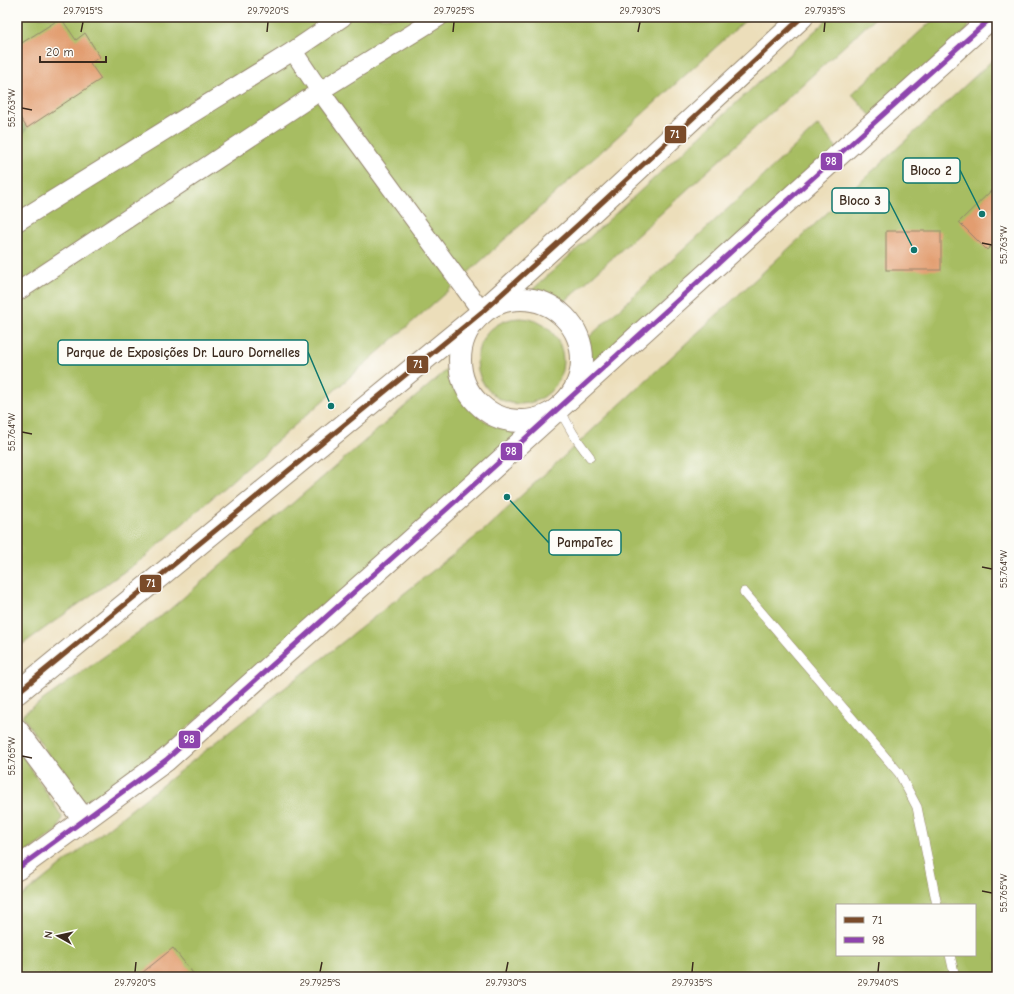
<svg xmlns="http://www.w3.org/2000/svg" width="1014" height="994" font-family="'Comic Neue',sans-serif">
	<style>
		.green { fill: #a7bd62; stroke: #717440; fill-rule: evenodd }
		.forest { fill: #85a458; stroke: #60673b }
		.building { fill: #e29d6f }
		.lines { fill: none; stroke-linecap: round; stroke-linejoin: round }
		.lane-casing { stroke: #94846c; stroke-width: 10 }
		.street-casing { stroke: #94846c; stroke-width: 20 }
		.secondary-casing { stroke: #94846c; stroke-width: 24 }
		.lane { stroke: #fff; stroke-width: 9 }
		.street { stroke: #fff; stroke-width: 18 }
		.secondary { stroke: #fff; stroke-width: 22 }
		.bus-1-casing { stroke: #fdfcf7; stroke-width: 8 }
		.bus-2-casing { stroke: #fdfcf7; stroke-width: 8 }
		.bus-1 { stroke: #7a4b2a; stroke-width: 5 }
		.bus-2 { stroke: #8e44ad; stroke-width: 5 }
		.ticks { fill: none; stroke: #3b2a1e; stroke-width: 1.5 }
		.leader { fill: none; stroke: #0f766e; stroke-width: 1.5 }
		.callout-dot { fill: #0f766e; stroke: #fdfcf7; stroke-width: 1.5 }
		.callout { fill: #fdfcf7; stroke: #0f766e; stroke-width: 1.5 }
		.callout-label { font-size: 13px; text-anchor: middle; font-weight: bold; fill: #3b2a1e }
		.line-badge { stroke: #fdfcf7; stroke-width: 1.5 }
		.badge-label { font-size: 11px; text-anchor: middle; font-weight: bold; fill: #fff }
		.neatline { fill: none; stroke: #3b2a1e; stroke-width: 1.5 }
		.ticks-label { font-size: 10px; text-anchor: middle; fill: #3b2a1e }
	</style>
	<rect width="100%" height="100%" fill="#fdfcf7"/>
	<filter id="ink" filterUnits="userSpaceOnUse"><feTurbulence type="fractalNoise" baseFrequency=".025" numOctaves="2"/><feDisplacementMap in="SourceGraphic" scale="8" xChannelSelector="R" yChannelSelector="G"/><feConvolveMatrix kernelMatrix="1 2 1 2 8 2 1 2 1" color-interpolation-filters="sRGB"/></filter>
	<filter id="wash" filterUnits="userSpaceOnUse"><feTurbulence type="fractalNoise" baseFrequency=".012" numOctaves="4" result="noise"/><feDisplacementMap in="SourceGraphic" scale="16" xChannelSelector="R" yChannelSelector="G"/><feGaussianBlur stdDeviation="0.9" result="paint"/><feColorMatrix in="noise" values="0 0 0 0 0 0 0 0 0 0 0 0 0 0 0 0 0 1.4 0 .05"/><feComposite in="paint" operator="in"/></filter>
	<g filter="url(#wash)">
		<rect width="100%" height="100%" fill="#ecdeba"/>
		<g class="green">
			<polygon points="17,17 749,17 459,281 146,556 17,648"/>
			<polygon points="830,17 876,17 562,304 554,301 542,294 530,292"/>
			<polygon points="936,17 963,17 969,23 968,29 871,116 852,94"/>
			<path d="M997 56V977H17V900L483 531ZM837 905H975V955H837Z"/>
			<polygon points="818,125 837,148 589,370 588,338"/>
			<circle cx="520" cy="361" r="43"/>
			<polygon points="456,362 459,385 467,405 482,419 499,428 521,433 179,735 90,803 77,798 22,715 168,611"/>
			<polygon points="17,747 62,817 58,830 17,859"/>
		</g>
		<polygon class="forest" points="17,93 26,110 27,128 17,142"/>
		<g id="blocks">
			<g class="building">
				<polygon points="61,18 76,40 85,33 100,57 90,63 101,79 27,128 17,113 17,46"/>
				<polygon points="997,185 997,240 987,250 959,222"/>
				<rect x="886" y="231" width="55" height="39"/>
				<polygon points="173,948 196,977 137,977"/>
			</g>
		</g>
	</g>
	<g filter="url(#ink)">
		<use href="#blocks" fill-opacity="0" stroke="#94846c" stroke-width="1"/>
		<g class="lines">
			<g class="lane-casing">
				<g id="lane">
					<path d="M560 408C568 428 577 440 590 457"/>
					<polyline points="744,592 899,773 917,807 937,905"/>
					<polyline points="950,955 955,977"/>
				</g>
			</g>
			<g class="street-casing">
				<g id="street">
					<polyline points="293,51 320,91 482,312"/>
					<polyline points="17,222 293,51 343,17"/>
					<polyline points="17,292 320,91 439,17"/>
				</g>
			</g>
			<g class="secondary-casing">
				<g id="secondary">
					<circle cx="521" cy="360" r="61"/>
					<polyline points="17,693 482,312 581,222 802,17"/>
					<polyline points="17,730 84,820"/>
					<polyline points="17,869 166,760 486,474 765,221 992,17"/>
				</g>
			</g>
			<use href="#lane" class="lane"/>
			<use href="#street" class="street"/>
			<use href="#secondary" class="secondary"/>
			<g class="bus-1-casing">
				<polyline id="bus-1" points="17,693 482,312 581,222 802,17"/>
			</g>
			<g class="bus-2-casing">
				<polyline id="bus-2" points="17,869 166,760 486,474 765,221 992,17"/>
			</g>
			<use href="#bus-1" class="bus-1"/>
			<use href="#bus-2" class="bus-2"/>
		</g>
	</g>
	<path class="ticks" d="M81 32 83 22M267 32 268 22M453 32 454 22M638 32 640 22M824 32 825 22M22 108 32 110M982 243 992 245M22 432 32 434M982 567 992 569M22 756 32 758M982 891 992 893M135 972 136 962M320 972 322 962M506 972 508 962M692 972 693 962M878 972 879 962"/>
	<path class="leader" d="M982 214L960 170M914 250L889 201M331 406L308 352M507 497L549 543"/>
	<g class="callout-dot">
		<circle cx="982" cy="214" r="4"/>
		<circle cx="914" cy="250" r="4"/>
		<circle cx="331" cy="406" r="4"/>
		<circle cx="507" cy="497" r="4"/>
	</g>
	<g class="callout">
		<rect x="903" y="158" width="57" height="25" rx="4"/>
		<rect x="832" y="188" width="57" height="25" rx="4"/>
		<rect x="58" y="340" width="250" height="25" rx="4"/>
		<rect x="549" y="530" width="72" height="25" rx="4"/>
	</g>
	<g class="callout-label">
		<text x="931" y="175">Bloco 2</text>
		<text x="860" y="205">Bloco 3</text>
		<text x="183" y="357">Parque de Exposições Dr. Lauro Dornelles</text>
		<text x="585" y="547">PampaTec</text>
	</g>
	<g class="line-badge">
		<rect x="664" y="125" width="23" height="19" rx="4" fill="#7a4b2a"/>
		<rect x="820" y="152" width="23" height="19" rx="4" fill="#8e44ad"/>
		<rect x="406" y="355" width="23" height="19" rx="4" fill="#7a4b2a"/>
		<rect x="500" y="442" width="23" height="19" rx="4" fill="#8e44ad"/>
		<rect x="139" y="574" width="23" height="19" rx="4" fill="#7a4b2a"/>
		<rect x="178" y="730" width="23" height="19" rx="4" fill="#8e44ad"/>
	</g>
	<g class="badge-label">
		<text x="675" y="138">71</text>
		<text x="831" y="165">98</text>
		<text x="418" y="368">71</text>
		<text x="511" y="455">98</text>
		<text x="151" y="587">71</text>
		<text x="189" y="743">98</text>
	</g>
	<rect width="1014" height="994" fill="none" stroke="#fdfcf7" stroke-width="44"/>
	<rect x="836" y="904" width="140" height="52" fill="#fdfcf7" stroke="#afa8a0"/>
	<rect x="844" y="917" width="20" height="6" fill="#7a4b2a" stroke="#afa8a0"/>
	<text x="872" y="924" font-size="12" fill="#3b2a1e">71</text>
	<rect x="844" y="937" width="20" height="6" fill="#8e44ad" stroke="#afa8a0"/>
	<text x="872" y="944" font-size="12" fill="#3b2a1e">98</text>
	<g transform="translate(58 936) rotate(278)" stroke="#fdfcf7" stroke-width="3" paint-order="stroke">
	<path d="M0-3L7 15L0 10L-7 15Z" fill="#3b2a1e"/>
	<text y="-6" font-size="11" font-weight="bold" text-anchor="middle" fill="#3b2a1e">N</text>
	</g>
	<path d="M40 56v6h66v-6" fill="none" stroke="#3b2a1e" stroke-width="2"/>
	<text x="46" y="56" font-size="12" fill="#3b2a1e" stroke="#fdfcf7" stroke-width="3" paint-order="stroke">20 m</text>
	<rect x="22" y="22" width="970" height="950" class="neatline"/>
	<g class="ticks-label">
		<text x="83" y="14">29.7915°S</text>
		<text x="268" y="14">29.7920°S</text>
		<text x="454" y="14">29.7925°S</text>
		<text x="640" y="14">29.7930°S</text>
		<text x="825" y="14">29.7935°S</text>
		<text transform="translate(11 108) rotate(-90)" y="4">55.763°W</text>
		<text transform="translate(1003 245) rotate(-90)" y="4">55.763°W</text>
		<text transform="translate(11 432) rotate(-90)" y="4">55.764°W</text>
		<text transform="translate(1003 569) rotate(-90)" y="4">55.764°W</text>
		<text transform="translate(11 756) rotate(-90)" y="4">55.765°W</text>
		<text transform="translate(1003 893) rotate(-90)" y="4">55.765°W</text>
		<text x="135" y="986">29.7920°S</text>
		<text x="320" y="986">29.7925°S</text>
		<text x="506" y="986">29.7930°S</text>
		<text x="692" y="986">29.7935°S</text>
		<text x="878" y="986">29.7940°S</text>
	</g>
</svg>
